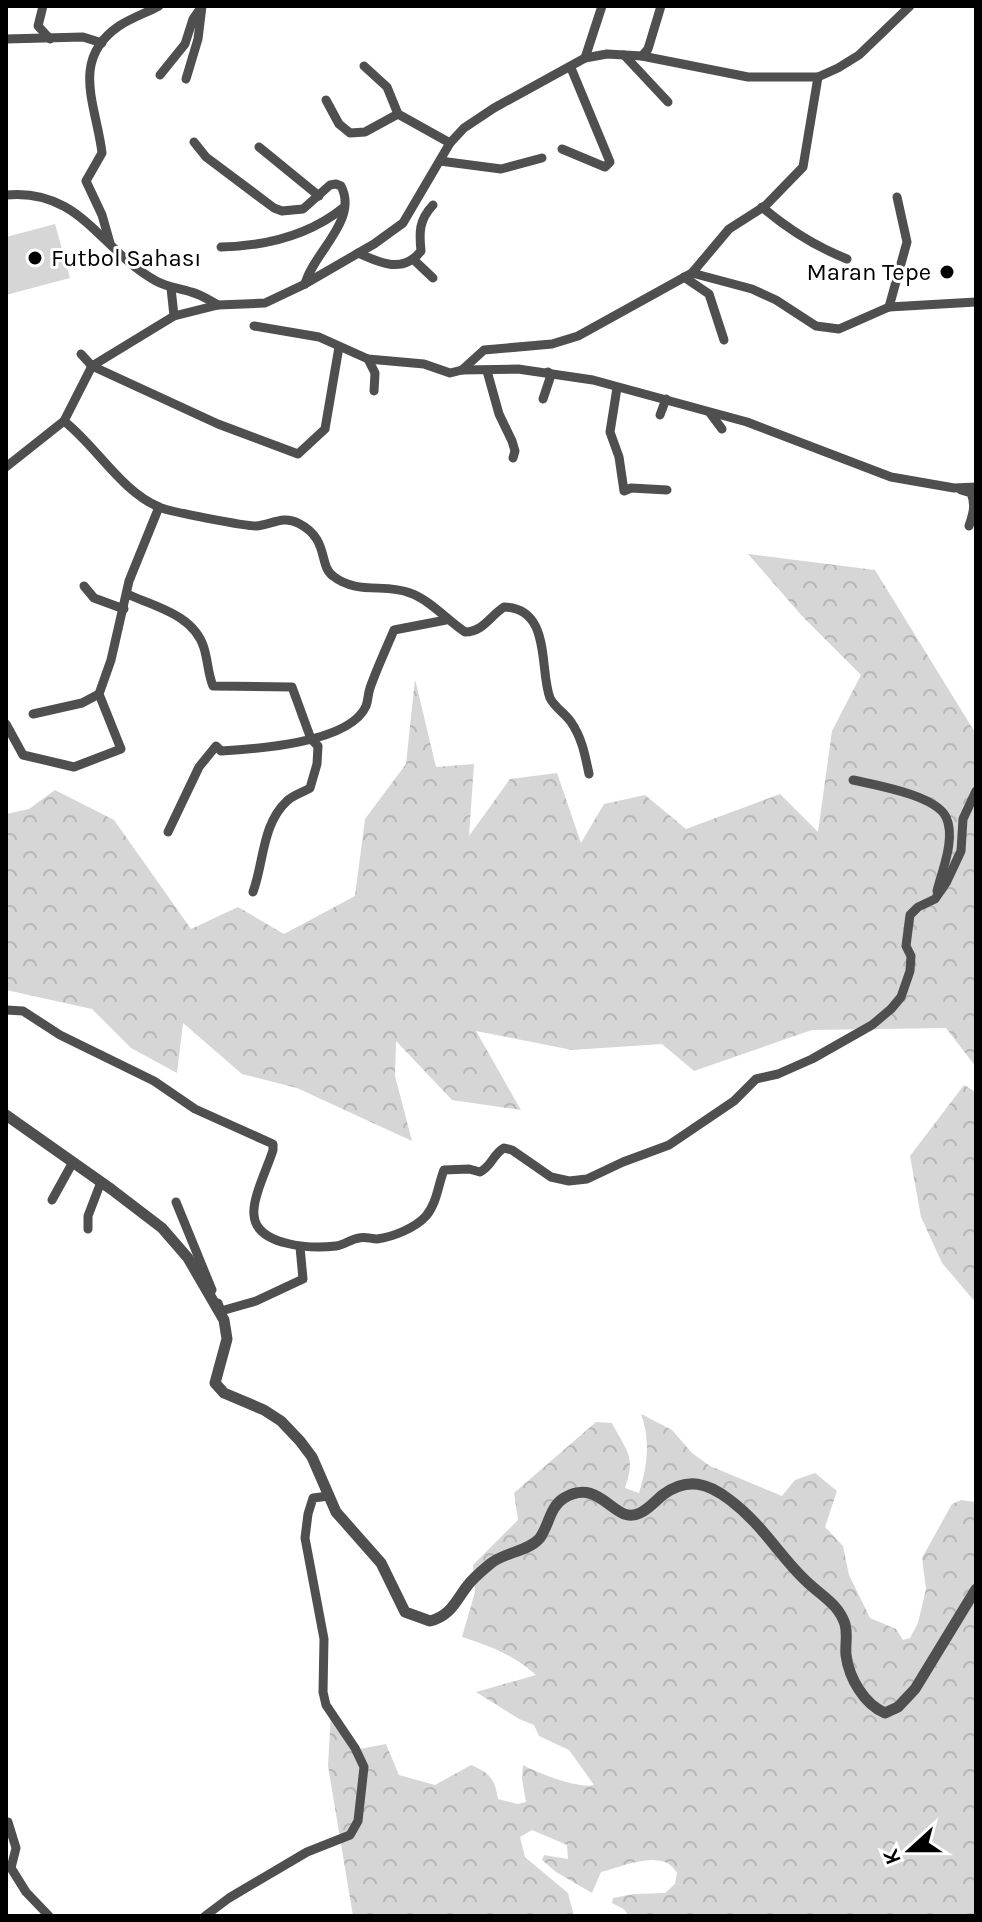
<svg xmlns="http://www.w3.org/2000/svg" width="982" height="1922" font-family="Karla,sans-serif">
	<style>
		.forest { fill: url(#forest-crowns) }
		.green { fill: #d6d6d6 }
		.lines { fill: none; stroke-linecap: round; stroke-linejoin: round }
		.minor { stroke: #4f4f4f; stroke-width: 9 }
		.tertiary { stroke: #4f4f4f; stroke-width: 11 }
		.poi-dot { fill: #000; stroke: #fff; stroke-width: 3 }
		.labels { text-anchor: middle; dominant-baseline: central; stroke-width: 6; stroke-linejoin: round; paint-order: stroke }
		.poi-label { font-size: 24px; fill: #000; stroke: #fff; text-anchor: start }
	</style>
	<defs>
		<pattern id="forest-crowns" width="20" height="18" patternUnits="userSpaceOnUse" patternTransform="scale(2)"><rect width="20" height="18" fill="#d6d6d6"/><path d="M2 6a3 3 0 1 1 6 0M12 15a3 3 0 1 1 6 0" fill="none" stroke="#b6b6b6"/></pattern>
	</defs>
	<rect width="100%" height="100%" fill="#fff"/>
	<g class="forest">
		<polygon points="748,554 875,570 976,734 976,1067 946,1028 812,1030 694,1071 662,1044 572,1050 476,1031 521,1110 452,1100 396,1041 395,1076 412,1141 297,1088 242,1074 183,1023 177,1073 131,1048 92,1009 6,990 6,814 29,809 55,790 114,820 191,929 238,907 284,934 355,896 365,819 406,764 415,679 436,767 474,764 469,836 510,779 557,773 581,843 604,804 645,795 686,829 780,794 818,832 832,731 861,675 802,616"/>
		<polygon points="964,1085 976,1092 976,1303 942,1263 921,1217 910,1156"/>
		<path d="M641 1414 672 1430 692 1453 710 1466 782 1496 795 1480 815 1473 837 1491 825 1527 843 1546 849 1575 870 1618 896 1629 903 1640 910 1638 918 1623 926 1589 922 1558 952 1504 961 1500 976 1502V1916H628L625 1910 612 1903 613 1898 634 1894 665 1893 675 1884 677 1873C663 1847 622 1867 601 1872L592 1893 556 1872 542 1860 544 1855 568 1859 567 1845 532 1830 520 1837 525 1857 568 1893 574 1916H353L328 1766 331 1713 360 1749 386 1744 399 1775 435 1785 471 1765C490 1773 495 1779 498 1799L518 1804 526 1802 522 1779 523 1765C537 1773 579 1789 594 1785L569 1750 539 1736 534 1725 519 1719 476 1692 536 1675C514 1655 490 1646 462 1637L475 1592 473 1565 518 1520 514 1493 596 1422 612 1423C627 1452 636 1456 625 1488L639 1493C647 1467 651 1441 641 1414Z"/>
	</g>
	<polygon class="green" points="55,224 70,278 6,295 6,237"/>
	<g class="lines">
		<g class="minor">
			<polyline points="43,6 38,26 50,39"/>
			<polyline points="6,39 83,37 102,43"/>
			<polyline points="624,55 668,102"/>
			<polyline points="642,56 648,49 661,6"/>
			<polyline points="585,58 602,6"/>
			<polyline points="364,66 387,87 398,114 450,143"/>
			<polyline points="160,75 185,44 193,19 202,6"/>
			<polyline points="186,79 198,39 202,6"/>
			<polyline points="326,100 339,124 350,133 365,132 398,114"/>
			<path d="M194 142 206 157 274 208 282 211 303 209 330 185 336 184 341 186C359 220 313 253 305 284"/>
			<polyline points="259,147 319,196"/>
			<polyline points="562,149 605,167 610,162 571,68"/>
			<polyline points="440,161 501,169 542,158"/>
			<path d="M6 195C81 188 100 250 156 281 167 287 178 288 191 292 200 294 209 300 218 305"/>
			<path d="M762 207C789 230 814 246 847 259"/>
			<path d="M110 243 102 215 86 181 102 153C97 107 69 60 119 26 131 18 146 13 159 6"/>
			<path d="M221 247C265 246 308 236 343 208"/>
			<path d="M358 253C380 263 403 274 421 251 419 232 419 220 433 205"/>
			<polyline points="414,260 433,278"/>
			<polyline points="692,273 752,289 776,300 816,326 839,329 889,307 976,302"/>
			<polyline points="684,277 709,294 724,340"/>
			<polyline points="171,288 174,316"/>
			<polyline points="889,307 907,242 897,197"/>
			<polyline points="254,326 319,337 368,359 424,364 450,373 462,370 518,369 593,380 747,422 891,477 954,488 976,487"/>
			<polyline points="81,354 92,366 218,424 298,454 325,429 339,347"/>
			<polyline points="368,359 375,373 374,391"/>
			<polyline points="462,370 484,350 552,344 578,336 692,273 729,229 765,206 803,167 818,77"/>
			<polyline points="487,371 499,414 512,441 515,451 513,458"/>
			<polyline points="617,388 610,432 619,457 624,491 631,488 667,490"/>
			<polyline points="543,399 551,375 548,372"/>
			<polyline points="710,413 722,429"/>
			<polyline points="660,415 666,399"/>
			<path d="M64 421C96 446 122 492 159 507 170 512 245 526 256 526 271 525 283 515 298 523 330 539 318 565 333 576 357 595 386 583 410 593 430 600 447 620 465 632 483 632 490 616 504 607 552 608 539 670 550 698 555 708 565 713 571 722 582 738 585 755 589 774"/>
			<polyline points="6,467 64,421 92,366 174,316 218,305 265,303 303,285 374,244 403,223 450,143 464,128 494,108 585,58 607,54 642,56 748,77 818,77 838,68 859,55 910,6"/>
			<path d="M961 490 971 493C976 505 973 514 969 526"/>
			<polyline points="84,586 94,598 124,609"/>
			<path d="M127 594C156 607 194 615 204 648 208 661 208 674 213 686L292 687 311 739 318 746 317 764 310 788C304 792 293 795 287 801 262 824 264 862 253 892"/>
			<polyline points="33,714 82,703 99,694"/>
			<polyline points="6,724 23,755 74,767 121,749 99,694 111,660 129,581 159,507"/>
			<path d="M853 780C875 785 935 795 946 817 956 838 942 871 937 891"/>
			<path d="M168 832 199 767 216 746 221 751C256 749 350 743 366 706 368 701 368 694 370 688 377 668 386 649 394 630L446 620"/>
			<path d="M6 1010 23 1011 60 1035 154 1081 195 1109 273 1144V1150C268 1167 252 1198 254 1215 256 1246 312 1249 336 1246 344 1245 351 1239 359 1238 365 1236 371 1239 377 1239 393 1237 415 1228 426 1216 437 1203 438 1185 444 1170L469 1169 480 1172C492 1166 493 1154 504 1148L512 1150 551 1177 569 1181 587 1179 623 1162 669 1145 734 1101 756 1079 778 1074 812 1059 872 1025 891 1009 901 997 910 971 911 956 906 946 910 915 918 907 935 899 946 883 961 851 963 819 976 791"/>
			<polyline points="52,1200 73,1162"/>
			<polyline points="176,1202 212,1290"/>
			<polyline points="88,1229 88,1216 101,1182"/>
			<polyline points="218,1303 221,1311 256,1301 303,1279 300,1247"/>
			<polyline points="6,1822 8,1822 16,1848 11,1868 26,1892 49,1916"/>
			<polyline points="205,1916 229,1898 307,1852 350,1835 358,1821 364,1767 355,1748 326,1705 323,1692 324,1639 305,1538 308,1514 313,1498 329,1496"/>
		</g>
		<path class="tertiary" d="M6 1115 111 1189 162 1228 188 1258 224 1320 227 1339 215 1383 224 1393 264 1410 281 1421 300 1441 312 1457 336 1512 381 1563 405 1612 430 1621C451 1616 456 1600 468 1585 474 1577 483 1570 490 1564 504 1552 527 1552 539 1539 549 1527 549 1507 564 1498 602 1476 613 1526 640 1513 649 1509 656 1500 664 1494 688 1477 708 1483 730 1500 763 1525 778 1554 805 1580 820 1595 838 1603 845 1624 848 1635 845 1644 846 1655 849 1678 864 1704 885 1713L898 1707 915 1689 976 1589"/>
	</g>
	<g class="poi-dot">
		<circle cx="35" cy="258" r="8"/>
		<circle cx="947" cy="272" r="8"/>
	</g>
	<g class="labels">
		<g class="poi-label">
			<text x="51" y="258">Futbol Sahası</text>
			<text x="931" y="272" text-anchor="end">Maran Tepe</text>
		</g>
	</g>
	<rect width="982" height="1922" fill="none" stroke="#000000" stroke-width="16"/>
	<g transform="translate(910 1850) rotate(249)" stroke="#ffffff" stroke-width="6" paint-order="stroke">
	<path d="M0-6L14 30L0 20L-14 30Z" fill="#000000"/>
	<text y="-12" font-size="22" font-weight="bold" text-anchor="middle" fill="#000000">K</text>
	</g>
</svg>
